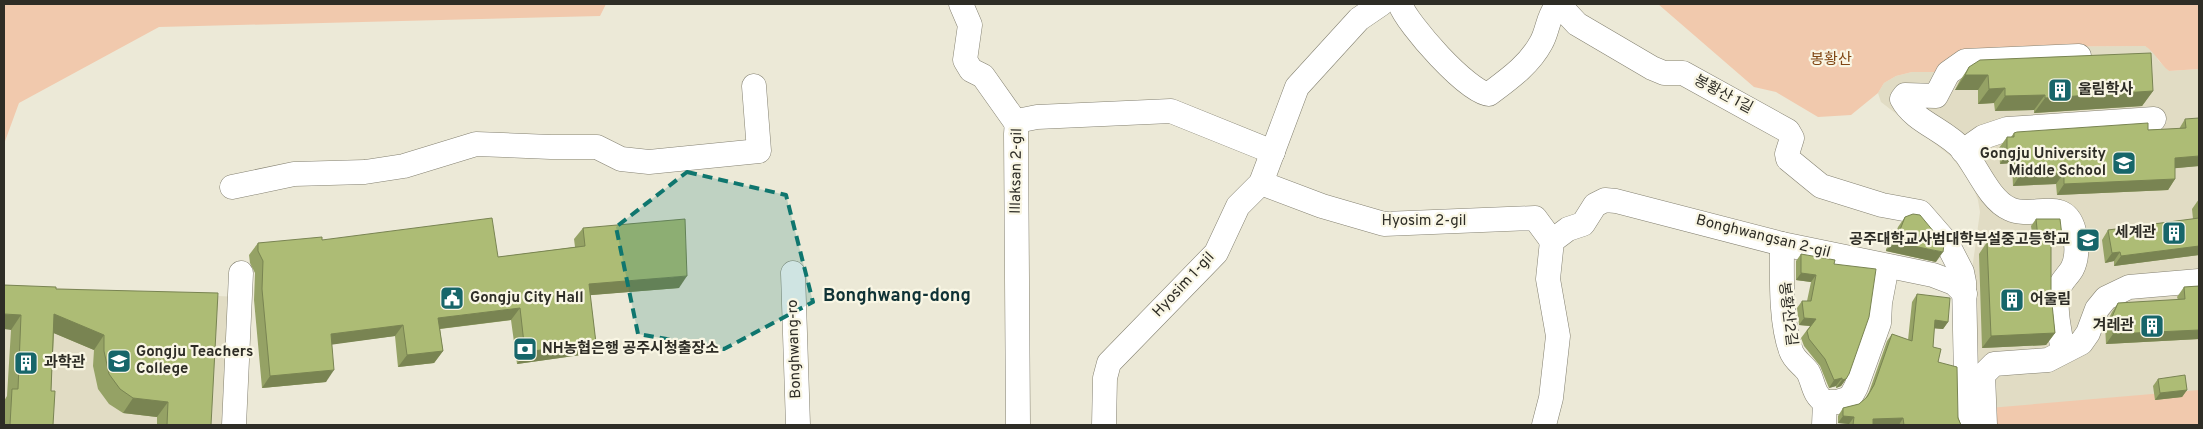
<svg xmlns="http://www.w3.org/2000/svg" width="2203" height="429" font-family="Overpass,'Noto Sans KR',sans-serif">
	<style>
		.built { fill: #e1dcc4 }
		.green { fill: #f1c9ad }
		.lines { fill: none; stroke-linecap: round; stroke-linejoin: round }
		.minor-casing { stroke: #848171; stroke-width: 25 }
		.minor { stroke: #fff; stroke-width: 24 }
		.wall { fill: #95a265 }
		.shaded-wall { fill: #798452 }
		.building { fill: #adbc75; stroke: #798452 }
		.marked { fill: #0f766e; fill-opacity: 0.2; stroke: #0f766e; stroke-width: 4; stroke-dasharray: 10 6; stroke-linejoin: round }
		.labels { text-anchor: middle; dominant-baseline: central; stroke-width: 4.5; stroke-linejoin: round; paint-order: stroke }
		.park-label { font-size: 15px; fill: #814714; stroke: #f9f6e4 }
		.poi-label { font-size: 15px; font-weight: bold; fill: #2e2d26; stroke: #f9f6e4; text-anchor: start }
		.street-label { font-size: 15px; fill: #2e2d26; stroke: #f9f6e4 }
		.quarter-label { font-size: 18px; font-weight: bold; fill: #0f3235; stroke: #f9f6e4 }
	</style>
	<rect width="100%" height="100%" fill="#ece9d7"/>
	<g class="built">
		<polygon points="2145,46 2155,52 2158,60 2169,71 2199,69 2199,425 1974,425 1972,270 1980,212 1978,200 1973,187 1952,157 1881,102 1878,93 1884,83 1896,76 1912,72 1937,72 1990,52 2009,47"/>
		<polygon points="4,285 238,297 230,425 4,425"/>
	</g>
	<g class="green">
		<polygon points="4,4 606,4 600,16 159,27 19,103 4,144"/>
		<path d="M1658 4H2199V69L2169 71C2159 63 2156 53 2145 46L2009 47 1990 52 1938 72H1912L1896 76 1884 83 1878 93 1851 115 1818 117 1776 92 1754 87Z"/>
		<polygon points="2199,390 2199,425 1989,425 1989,408"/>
	</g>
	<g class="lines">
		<g class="minor-casing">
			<g id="minor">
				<polyline points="961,4 970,25 965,60 971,70 983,76 1017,124"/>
				<path d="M1400 4C1407 24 1468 93 1489 94 1509 79 1529 65 1541 43 1548 31 1547 19 1556 7L1563 9 1577 24 1652 68 1664 73H1683L1788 131 1792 138 1787 154 1788 159 1821 186 1882 205 1920 212 1947 243 1962 272 1964 282 1967 425"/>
				<polyline points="1963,151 1983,137 2007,129 2154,119"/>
				<polyline points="1261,183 1322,206 1384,224 1535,218 1552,241"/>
				<polyline points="232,187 294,174 365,172 404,166 476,144 551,147 597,147 621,159 649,162 759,151 754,86"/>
				<path d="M1782 244C1782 276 1780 321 1791 351 1794 360 1803 365 1808 372 1814 383 1813 395 1825 402L1824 425"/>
				<polyline points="793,273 798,425"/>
				<path d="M2063 351C2060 333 2054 309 2058 291 2060 282 2068 276 2072 269 2078 258 2077 242 2074 231 2065 195 2033 220 2010 209 1989 200 1977 167 1963 150 1946 130 1914 122 1902 99L1905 95 1936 96 1948 73 1965 61 2079 56"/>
				<polyline points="1825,402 1837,402 1850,398 1856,387 1879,323 1880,303 1887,266"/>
				<polyline points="234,425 241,273"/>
				<polyline points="1018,425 1016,134 1017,121 1037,117 1171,111 1273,152"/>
				<polyline points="1104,425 1105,378 1109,363 1216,253 1238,206 1261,183 1297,87 1359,19 1381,4"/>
				<polyline points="1544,425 1551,398 1558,336 1548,279 1552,241 1568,229 1583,224 1595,205 1605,200 1616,201 1782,244 1933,275 1954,283 1965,294"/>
				<polyline points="1985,425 1983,375 1994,364 2048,360 2081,343 2088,333 2097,309 2106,298 2129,287 2199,281"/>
			</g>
		</g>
		<use href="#minor" class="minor"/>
	</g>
	<g class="wall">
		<polygon points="1969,67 2153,91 2142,106 2034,113 2034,110 1995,111 1994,103 1978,104 1978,90 1955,90 1959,82"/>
		<polygon points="2185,119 2199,166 2175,168 2175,179 2168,190 2057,195 2056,184 2013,186 2012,163 2000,164 1999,148 2007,137 2011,137 2014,133 2179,129"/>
		<polygon points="2199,199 2199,255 2114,266 2114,261 2105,263 2102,240 2108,230 2193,219 2192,209"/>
		<polygon points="1905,217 1936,262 1886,251 1886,249 1894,238 1898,227"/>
		<polygon points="2036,219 2057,242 2051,243 2051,294 2055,333 2046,345 1982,348 1979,254 1987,242 2033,240 2031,226"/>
		<polygon points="583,228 679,288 590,295 596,343 588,354 517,364 511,320 440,329 443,351 434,363 398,367 395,336 332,344 326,382 262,388 254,300 255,273 250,263 249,255 258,243 322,240 498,257 575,247 574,239"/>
		<polygon points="1801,254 1834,264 1846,379 1841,386 1836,388 1836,386 1829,388 1820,366 1804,346 1801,338 1810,326 1799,325 1797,308 1802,301 1807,301 1811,282 1796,280 1796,261"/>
		<polygon points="4,285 56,289 211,425 157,425 157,417 123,413 109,404 98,389 93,366 94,350 54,333 51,391 53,425 4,425 4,401 7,396 11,330"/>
		<polygon points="2199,286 2199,339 2106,344 2105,326 2112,312 2118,303 2178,300 2177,297 2184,287"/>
		<polygon points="1917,294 1948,322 1943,329 1934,328 1933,347 1961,425 1849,425 1849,424 1838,423 1838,416 1843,408 1859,404 1865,399 1869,392 1887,341 1892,334 1908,340 1912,302"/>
		<polygon points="2158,379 2187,390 2182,397 2155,400 2153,386"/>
	</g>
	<g class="shaded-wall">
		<polygon points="1965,75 1988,75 1978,90 1955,90"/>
		<polygon points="2005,88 1994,103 1978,104 1989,89"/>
		<polygon points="2153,91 2142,106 2034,113 2045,98"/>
		<polygon points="2045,95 2034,110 1995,111 2005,96"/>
		<polygon points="2019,152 2012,163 2000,164 2007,153"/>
		<polygon points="2199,156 2199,166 2167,169 2175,158"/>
		<polygon points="2064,173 2056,184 2013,186 2020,175"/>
		<polygon points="2175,179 2168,190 2057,195 2064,184"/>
		<polygon points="2062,236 2057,242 2033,245 2038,238"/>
		<polygon points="1893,242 1943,252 1936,262 1886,251"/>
		<polygon points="2199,246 2199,255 2114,266 2121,256"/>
		<polygon points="2120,252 2114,261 2105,263 2112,253"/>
		<polygon points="1801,273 1816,275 1811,282 1796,280"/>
		<polygon points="687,276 679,288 580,296 589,284"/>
		<polygon points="520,308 511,320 430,330 438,318"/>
		<polygon points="4,314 21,315 11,330 4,329"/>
		<polygon points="54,314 104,335 94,350 44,329"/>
		<polygon points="1804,318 1816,319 1811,326 1799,325"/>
		<polygon points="1935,320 1948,322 1943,329 1930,328"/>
		<polygon points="403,325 395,336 322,346 331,334"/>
		<polygon points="2199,330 2199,339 2106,344 2113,334"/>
		<polygon points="2055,333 2046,345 1982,348 1991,336"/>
		<polygon points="596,343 588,354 517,364 525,352"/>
		<polygon points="443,351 434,363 398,367 407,355"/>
		<polygon points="334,370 326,382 262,388 270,376"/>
		<polygon points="1842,378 1836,386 1829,388 1834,380"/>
		<polygon points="1846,379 1841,386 1836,388 1842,380"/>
		<polygon points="2187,390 2182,397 2155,400 2160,393"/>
		<polygon points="133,398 168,402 157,417 123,413"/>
		<polygon points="1843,416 1854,417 1849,424 1838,423"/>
		<polygon points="1903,418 1899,425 1869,425 1873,419"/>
	</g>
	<g class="building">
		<polygon points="2151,53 2153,91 2045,98 2045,95 2005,96 2005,88 1989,89 1988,75 1965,75 1969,67 1980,60"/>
		<polygon points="2199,118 2199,156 2175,158 2175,179 2064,184 2064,173 2020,175 2019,152 2007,153 2007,137 2014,137 2014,133 2017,132 2148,123 2148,130 2186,128 2185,119"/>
		<polygon points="1913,214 1920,215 1944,244 1943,252 1893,242 1892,239 1898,235 1905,217"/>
		<polygon points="492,218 498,257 585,246 583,228 685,219 687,276 589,284 596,343 525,352 520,308 438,318 443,351 407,355 403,325 331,334 334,370 270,376 262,289 263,261 258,251 258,243 322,237 322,240"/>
		<polygon points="2199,218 2199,246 2121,256 2120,252 2112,253 2108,230"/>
		<polygon points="2036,219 2060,219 2062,236 2038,238"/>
		<polygon points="2051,240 2051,294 2055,333 1991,336 1987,242"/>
		<polygon points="1801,254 1835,260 1834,264 1876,269 1869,317 1849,374 1846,379 1842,380 1842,378 1834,380 1825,359 1809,339 1807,331 1816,319 1804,318 1802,301 1811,301 1816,275 1801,273"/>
		<polygon points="4,285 56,287 56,289 218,293 211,425 167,425 168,402 133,398 120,389 109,374 104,351 104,335 54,314 51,391 55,391 53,425 10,425 12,389 18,389 21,315 4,314"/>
		<polygon points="2199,286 2199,330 2113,334 2112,317 2118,303 2185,299 2184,287"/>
		<polygon points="1917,294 1950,298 1948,322 1935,320 1933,347 1941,349 1938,362 1957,367 1958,418 1961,425 1904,425 1903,418 1873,419 1873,425 1853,425 1854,417 1843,416 1843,408 1859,404 1867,397 1874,385 1892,334 1912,341"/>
		<polygon points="2185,375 2187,390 2160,393 2158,379"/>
	</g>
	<path class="marked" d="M687 172 786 195 813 302 724 349 638 334 616 227Z"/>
	<defs>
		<g id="building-square" transform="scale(1.25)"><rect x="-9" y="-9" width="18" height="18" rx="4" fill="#17666a" stroke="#f9f6e4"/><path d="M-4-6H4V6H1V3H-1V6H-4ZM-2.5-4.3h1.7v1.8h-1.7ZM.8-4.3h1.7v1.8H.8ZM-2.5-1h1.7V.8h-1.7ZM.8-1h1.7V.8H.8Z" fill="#fff"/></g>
		<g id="school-square" transform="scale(1.25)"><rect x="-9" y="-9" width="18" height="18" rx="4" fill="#17666a" stroke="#f9f6e4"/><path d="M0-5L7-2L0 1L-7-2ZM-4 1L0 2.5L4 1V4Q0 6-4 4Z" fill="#fff"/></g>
		<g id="civic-square" transform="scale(1.25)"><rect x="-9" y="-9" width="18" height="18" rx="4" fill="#17666a" stroke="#f9f6e4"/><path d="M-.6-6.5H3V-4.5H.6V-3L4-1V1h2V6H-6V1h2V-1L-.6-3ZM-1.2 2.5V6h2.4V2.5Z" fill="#fff"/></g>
		<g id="bank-square" transform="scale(1.25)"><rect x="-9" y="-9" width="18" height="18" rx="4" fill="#17666a" stroke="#f9f6e4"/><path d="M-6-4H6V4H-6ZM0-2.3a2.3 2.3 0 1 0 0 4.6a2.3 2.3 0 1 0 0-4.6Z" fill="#fff"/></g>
		<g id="university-square" transform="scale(1.25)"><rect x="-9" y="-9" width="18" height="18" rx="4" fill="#17666a" stroke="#f9f6e4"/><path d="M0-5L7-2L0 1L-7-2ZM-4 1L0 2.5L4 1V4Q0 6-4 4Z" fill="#fff"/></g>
	</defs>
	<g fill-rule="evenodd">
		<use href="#building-square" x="2060" y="90"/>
		<use href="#school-square" x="2124" y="163"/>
		<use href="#building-square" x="2174" y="233"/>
		<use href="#school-square" x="2088" y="240"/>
		<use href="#civic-square" x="452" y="298"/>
		<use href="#building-square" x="2012" y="300"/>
		<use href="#building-square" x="2152" y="326"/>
		<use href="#bank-square" x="525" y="349"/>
		<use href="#university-square" x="119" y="361"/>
		<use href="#building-square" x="26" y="363"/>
	</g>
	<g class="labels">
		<g class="park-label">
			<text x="1831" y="60">봉황산</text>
		</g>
		<g class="poi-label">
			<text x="2078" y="90">울림학사</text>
			<text x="2106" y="154" text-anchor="end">Gongju University<tspan x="2106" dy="17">Middle School</tspan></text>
			<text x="2156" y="233" text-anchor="end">세계관</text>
			<text x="2070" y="240" text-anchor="end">공주대학교사범대학부설중고등학교</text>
			<text x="470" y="298">Gongju City Hall</text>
			<text x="2030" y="300">어울림</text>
			<text x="2134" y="326" text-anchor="end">겨레관</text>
			<text x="542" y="349">NH농협은행 공주시청출장소</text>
			<text x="136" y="352">Gongju Teachers<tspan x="136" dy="17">College</tspan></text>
			<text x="44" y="363">과학관</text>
		</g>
		<g class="street-label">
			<text transform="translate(1723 95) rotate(28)">봉황산 1길</text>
			<text transform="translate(1017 171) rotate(-89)">Illaksan 2-gil</text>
			<text x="1424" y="221">Hyosim 2-gil</text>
			<text transform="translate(1763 237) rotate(14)">Bonghwangsan 2-gil</text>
			<text transform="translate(1184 285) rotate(-47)">Hyosim 1-gil</text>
			<text transform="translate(1787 314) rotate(83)">봉황산2길</text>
			<text transform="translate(795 349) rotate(-92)">Bonghwang-ro</text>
		</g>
		<g class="quarter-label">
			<text x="897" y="296">Bonghwang-dong</text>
		</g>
	</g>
	<rect width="2203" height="429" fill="none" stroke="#2e2d26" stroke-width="10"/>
</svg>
